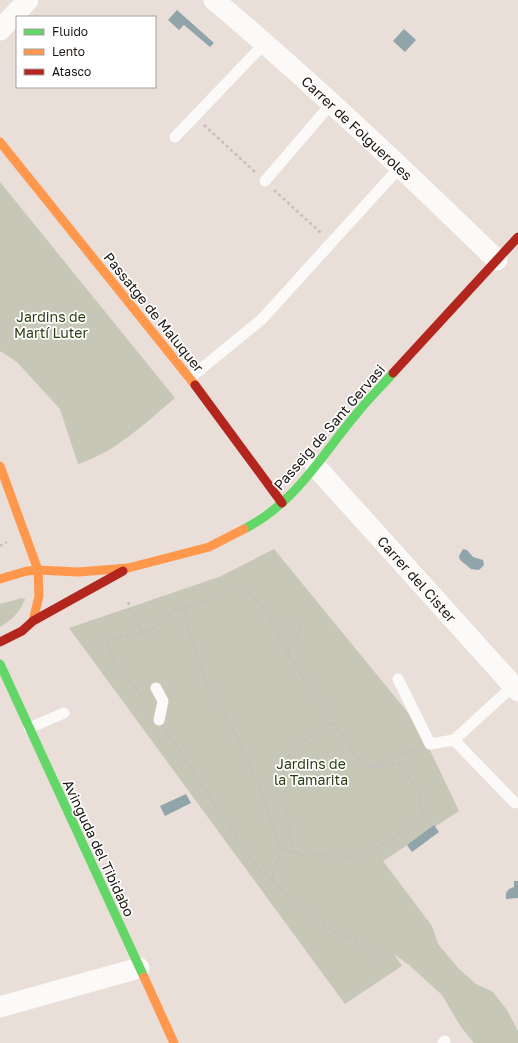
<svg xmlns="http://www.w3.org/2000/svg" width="518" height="1043" font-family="'Golos Text',sans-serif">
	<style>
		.green { fill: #c6c7b6 }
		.water { fill: #90a5aa }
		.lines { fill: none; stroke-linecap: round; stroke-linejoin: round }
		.path { stroke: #c3c0be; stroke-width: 2.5; stroke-dasharray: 3 3; stroke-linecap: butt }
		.lane { stroke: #fcfaf9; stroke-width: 11 }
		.street { stroke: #fcfaf9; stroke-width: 21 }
		.fast { stroke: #63d668; stroke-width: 9 }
		.slow { stroke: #ff974d; stroke-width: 9 }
		.jam { stroke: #b3261e; stroke-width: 9 }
		.labels { text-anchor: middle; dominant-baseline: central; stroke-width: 3.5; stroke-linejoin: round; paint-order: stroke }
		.street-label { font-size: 14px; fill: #1c1511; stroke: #fff }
		.park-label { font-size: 14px; fill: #2c3e11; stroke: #fff }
	</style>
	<rect width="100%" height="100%" fill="#e9ded8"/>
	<g class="green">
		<path d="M0 182 175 398C145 423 116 452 78 464L60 409 17 362 0 351Z"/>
		<polygon points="274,549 418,725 459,811 383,861 432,926 438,944 459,969 476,984 493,992 507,1010 518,1031 518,1043 474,1043 461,1027 442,995 409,965 394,954 402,966 345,1004 69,628 219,577"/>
		<path d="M22 598 25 599C20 612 12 620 0 627V604Z"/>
	</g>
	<g class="water">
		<polygon points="177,10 214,43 210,47 184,25 179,30 168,20"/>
		<polygon points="404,29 416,40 405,52 393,41"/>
		<polygon points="463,549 467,550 473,557 483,560 484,565 479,570 471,569 460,560 459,556"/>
		<polygon points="186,794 191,803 165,816 160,806"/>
		<polygon points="434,825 439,832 412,852 407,845"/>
		<polygon points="514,881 518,881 518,898 506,899 506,893 509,889 514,887"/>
	</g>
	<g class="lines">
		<g class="path">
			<polyline points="204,125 255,172"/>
			<polyline points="274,190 321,233"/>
			<polyline points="0,546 7,542"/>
			<polyline points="128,602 142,633 108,640 113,660 145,700"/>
			<polyline points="174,610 185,612 193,645 204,677 237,737 262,793 280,847 303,855 362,857 405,830 422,815 418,790 400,763 364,768"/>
			<polyline points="142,633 151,630 174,610 195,605 240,587 265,608 287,652 309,687 364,768"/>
			<polyline points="287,651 302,627 298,618"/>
			<polyline points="166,730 256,867 312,918 341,936 362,941 383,964"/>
			<polyline points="370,766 418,749"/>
			<path d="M294 852C288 833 279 769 290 754 299 742 321 731 333 723"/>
			<polyline points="272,881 274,867 281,856 280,848"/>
		</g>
		<g class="lane">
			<polyline points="175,137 265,43"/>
			<polyline points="265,181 331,104"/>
			<polyline points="190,378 262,319 400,167"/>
			<polyline points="398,679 430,744 454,740 515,803"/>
			<polyline points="156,688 163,701 159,720"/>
			<polyline points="29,728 64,713"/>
			<polyline points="454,740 513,686"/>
			<polyline points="443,1043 445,1041"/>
		</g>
		<g class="street">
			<path d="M214 0C312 82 405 171 497 260"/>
			<polyline points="0,30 28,0"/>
			<polyline points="316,467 518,691"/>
			<polyline points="0,1007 139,968"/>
		</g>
		<g class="fast">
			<path d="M244 529C295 504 323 453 358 412 369 398 382 386 393 373"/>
			<polyline points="0,664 144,977"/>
		</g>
		<g class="slow">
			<polyline points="0,142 195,385"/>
			<polyline points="0,466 38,570 39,596 33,621"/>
			<polyline points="0,579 27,571 38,570 78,572 128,568 209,547 244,529"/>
			<polyline points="144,977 174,1043"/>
		</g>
		<g class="jam">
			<polyline points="393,373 518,237"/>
			<polyline points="195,385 282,503"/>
			<polyline points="0,642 22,631 33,621 123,571"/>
		</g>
	</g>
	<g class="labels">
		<g class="street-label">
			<text transform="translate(357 128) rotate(43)">Carrer de Folgueroles</text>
			<text transform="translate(154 312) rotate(51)">Passatge de Maluquer</text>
			<text transform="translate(329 427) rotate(-49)">Passeig de Sant Gervasi</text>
			<text transform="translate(417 579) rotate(48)">Carrer del Cister</text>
			<text transform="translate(99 848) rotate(65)">Avinguda del Tibidabo</text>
		</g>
		<g class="park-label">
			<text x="51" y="316">Jardins de<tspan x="51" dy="16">Martí Luter</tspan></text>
			<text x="311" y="763">Jardins de<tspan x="311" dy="16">la Tamarita</tspan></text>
		</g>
	</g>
	<rect x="16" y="16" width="140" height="72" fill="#ffffff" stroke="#a4a1a0"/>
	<rect x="24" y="29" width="20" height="6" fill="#63d668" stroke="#a4a1a0"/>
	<text x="52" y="36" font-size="12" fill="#1c1511">Fluido</text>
	<rect x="24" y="49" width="20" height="6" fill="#ff974d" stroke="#a4a1a0"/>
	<text x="52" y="56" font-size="12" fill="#1c1511">Lento</text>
	<rect x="24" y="69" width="20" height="6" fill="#b3261e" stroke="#a4a1a0"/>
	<text x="52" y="76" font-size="12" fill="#1c1511">Atasco</text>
</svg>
